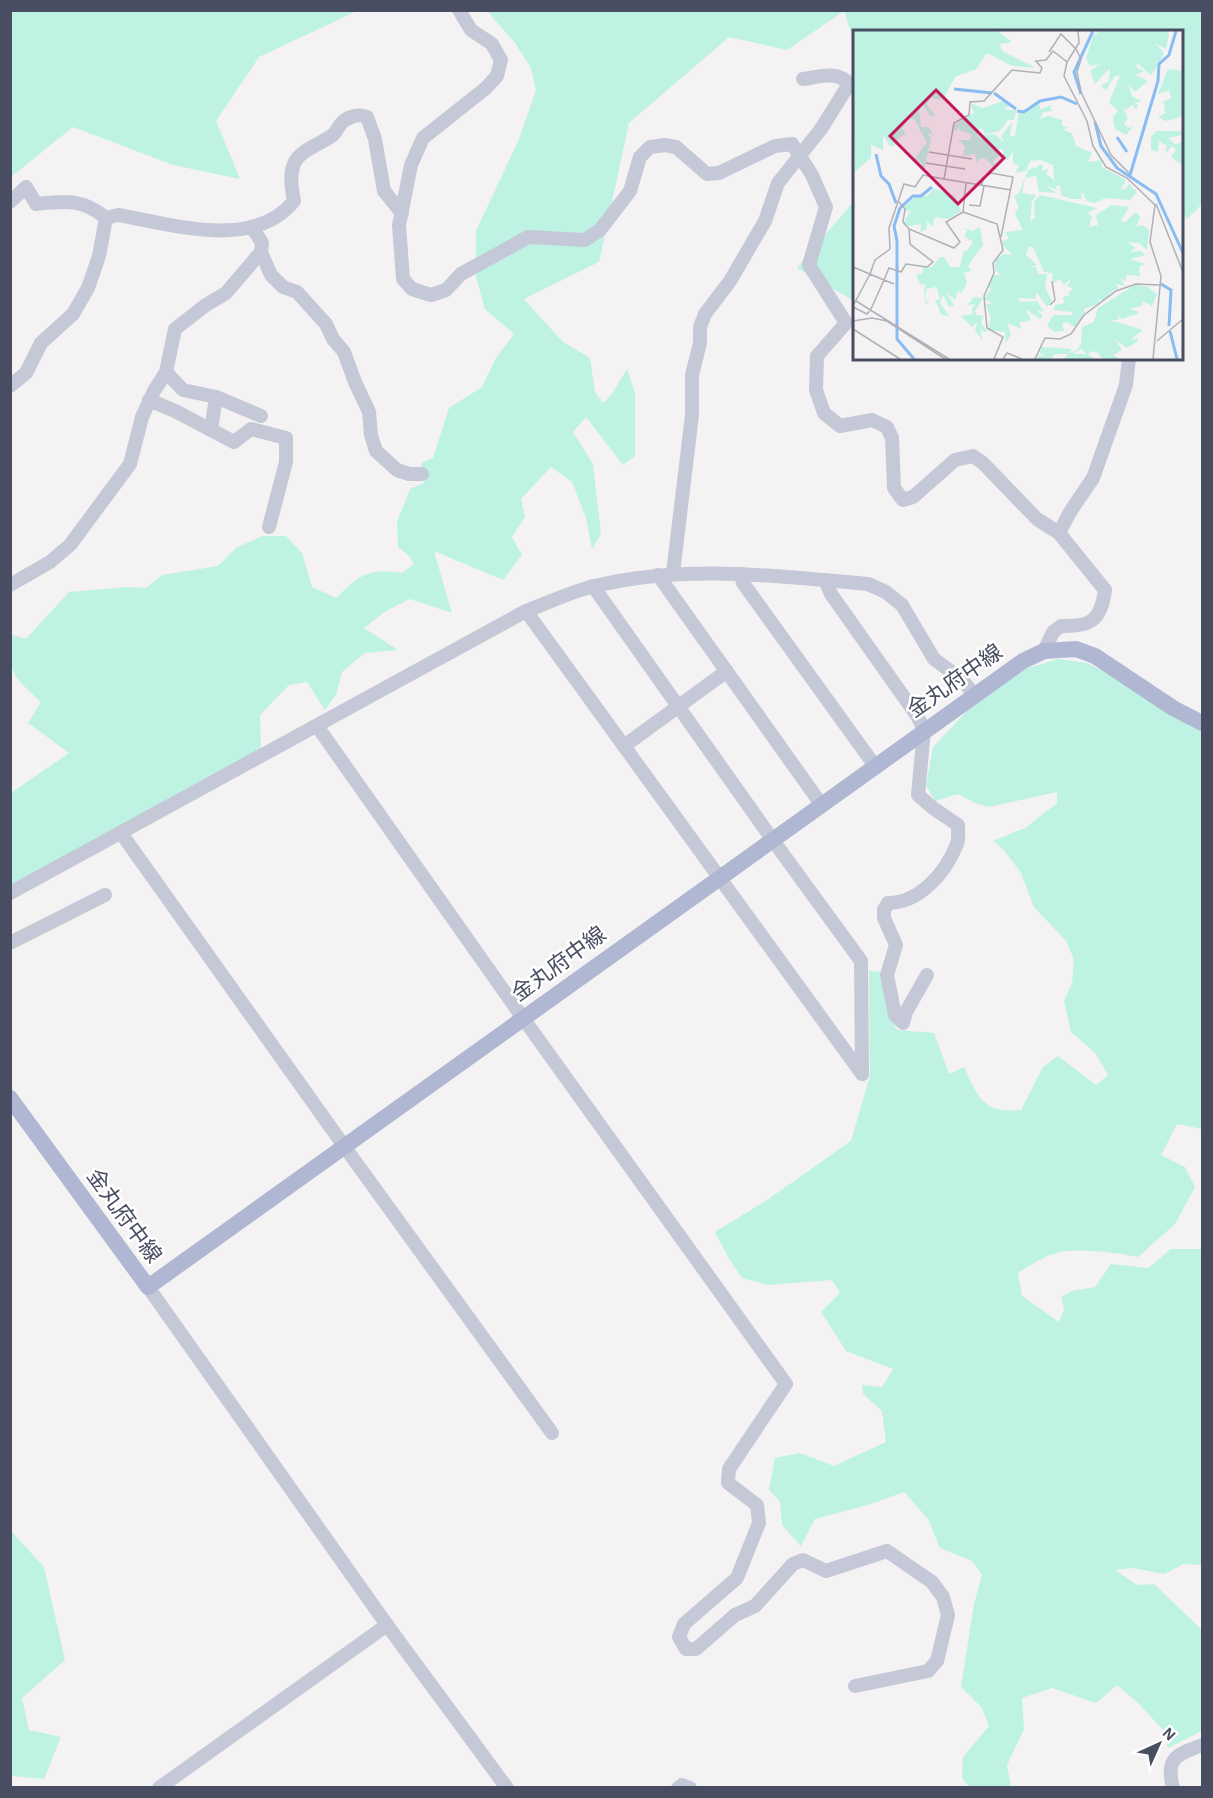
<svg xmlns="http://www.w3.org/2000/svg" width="1213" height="1798" font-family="'Alegreya Sans','Noto Sans JP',sans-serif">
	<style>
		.green { fill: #bef3e3 }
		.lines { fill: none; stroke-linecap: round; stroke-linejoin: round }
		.minor { stroke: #c5c9d7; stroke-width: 14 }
		.major { stroke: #b0b7d2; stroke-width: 16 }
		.labels { text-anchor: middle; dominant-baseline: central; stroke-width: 5; stroke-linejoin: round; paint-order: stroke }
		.street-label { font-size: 22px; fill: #484d61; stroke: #fff }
		.inset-river { fill: none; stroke: #88bdf4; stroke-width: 3 }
		.inset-road { fill: none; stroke: #afb0b8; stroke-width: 1.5 }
		.view { fill: #c2185b; fill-opacity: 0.15; stroke: #c2185b; stroke-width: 3 }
		.inset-edge { fill: none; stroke: #484d61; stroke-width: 3 }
	</style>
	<rect width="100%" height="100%" fill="#f4f2f2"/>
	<g class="green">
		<polygon points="11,10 357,10 357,11 259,57 216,121 240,179 173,165 73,127 11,177"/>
		<path d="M487 11H1202V204L1187 219 1182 212V32H854V42L844 11 787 50 729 37 629 123 599 262 524 299 563 342 590 358 595 392 603 403 612 394 627 369 635 393V456L623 465 586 417 573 432 593 464 601 534 592 549 586 518 572 482 551 467 521 499 525 517 512 537 522 555 503 580 434 551 452 613 410 599 386 611 364 628 398 650 365 653 342 672 336 695 325 710 307 682 289 685 260 715 261 750 11 890V793L69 753 28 723 41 702C10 673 11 676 10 634L26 639 69 592 127 587 146 588 162 575 218 566 236 548 262 536H286L302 553 312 587 336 598C360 575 367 568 402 573L414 564 409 556 398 547 397 522 410 489 424 483 421 463 433 458 449 408 482 387 496 358 514 334 485 309 476 277V231L519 139 536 90 531 68 515 43Z"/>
		<polygon points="854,201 854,301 797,268"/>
		<path d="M1058 659 1087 663 1117 678 1202 731V1129L1177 1124 1161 1155 1185 1167 1195 1187 1175 1224 1138 1257C1118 1253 1076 1247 1056 1253 1043 1257 1030 1265 1018 1273L1022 1296 1059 1322 1064 1310 1061 1297 1072 1291 1095 1287 1111 1264 1148 1268 1171 1249H1202V1565L1184 1564 1164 1574 1133 1568 1115 1570 1137 1585 1154 1584 1202 1630V1731L1168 1748 1164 1731 1138 1703 1117 1685 1096 1703 1052 1688 1022 1698 1024 1729 1007 1765 1011 1787H969L962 1778 963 1757 989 1726 982 1708 961 1687 974 1604 982 1575 972 1561 940 1548 928 1519 904 1492 871 1504 815 1519 801 1546 782 1525 780 1501 769 1490 775 1458 800 1453 834 1466 886 1442 882 1411 863 1394 862 1385 882 1387 893 1369 846 1351 821 1312 840 1293 832 1280 769 1285 742 1278 728 1257 715 1232 767 1200 851 1141 870 1076 869 971 881 972 889 1016 897 1030 934 1033 949 1074 964 1067C978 1097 983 1114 1021 1110L1043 1067 1058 1056 1096 1085 1108 1075 1096 1054 1071 1032 1064 1001 1072 983 1074 960 1067 942 1034 907 1021 873 1004 850 993 841 1025 828 1057 803V792L989 807 975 803 958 794 935 801 926 785 933 747 968 710 1025 669Z"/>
		<polygon points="10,1530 44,1567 65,1660 22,1698 29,1730 61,1737 44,1779 11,1776"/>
	</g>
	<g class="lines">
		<g class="minor">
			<path d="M459 10 471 30 492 44 501 60 497 76 486 88 423 138 411 165 399 225 403 279 412 289 431 295 446 290 461 274 528 237 585 240 600 230 630 191 640 157 650 147 665 145 676 147 707 174 719 173 775 146 792 144 812 175 826 207 809 265 846 323 817 356 816 390 824 413 840 426 872 420 887 427 892 438 894 488 903 500 913 497 955 460 973 456 983 463 1037 519 1059 533 1105 590C1101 621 1090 627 1061 626L1053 632 1044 651"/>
			<path d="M10 202 26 187 36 204C65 201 82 198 106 218"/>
			<polyline points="261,252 271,275 283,287 297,292 326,324 333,339 344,352 355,382 369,412 371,435 376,451 397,470 409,474 422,474"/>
			<polyline points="166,372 183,390 216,397 261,416"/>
			<path d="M10 386 26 373 41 343 73 314 88 288 99 256 106 218 118 215C171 224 254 251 294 201 292 189 289 176 294 164 299 150 322 144 334 134 338 129 340 123 345 120 353 115 359 114 367 117L375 139 384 191 402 213"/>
			<polyline points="149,400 175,411 234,442 251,429 286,438 286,462 269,527"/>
			<polyline points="211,430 216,397"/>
			<polyline points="1059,533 1070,512 1093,478 1126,385 1129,358"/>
			<path d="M673 573 692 415V375L700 343V327L705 314 730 281 765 221 778 183 821 129 849 84C837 70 819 77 803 79"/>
			<polyline points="741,574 743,583 875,766"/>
			<polyline points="658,575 821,804"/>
			<path d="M825 580 831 594 918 717 924 730 918 795 933 808 958 825C958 831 959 839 957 844 946 872 920 903 888 903L884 910V918L896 945 887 975 895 1015 903 1023 906 1012 927 975"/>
			<polyline points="10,585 50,562 70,545 130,464 142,417 154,391 166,372 175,329 206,305 226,293 261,252 262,243 252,227"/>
			<polyline points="593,586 772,839 861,961 862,1074"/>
			<polyline points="526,611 862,1074"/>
			<polyline points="317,726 523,1018 786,1384 729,1469 728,1483 757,1505 759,1523 737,1578 684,1624 679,1637 686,1649 696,1649 735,1615 755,1606 793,1564 803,1560 826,1571 887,1551 932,1582 943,1597 948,1615 937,1661 928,1671 855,1686"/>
			<polyline points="624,746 727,671"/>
			<polyline points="121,833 344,1146 552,1433"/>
			<path d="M10 893 526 611C548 603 572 591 595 586 686 564 776 576 868 584L886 592 902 605 934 659 961 679 974 694"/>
			<polyline points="10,943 105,895"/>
			<polyline points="148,1287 387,1625 507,1788"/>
			<polyline points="159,1788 387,1625"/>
			<polyline points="678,1788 682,1785 690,1788"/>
			<path d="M1173 1788C1165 1757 1177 1755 1202 1745"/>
		</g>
		<polyline class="major" points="10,1098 148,1287 1023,661 1044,651 1076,649 1095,656 1173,708 1202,723"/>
	</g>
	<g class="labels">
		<g class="street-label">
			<text transform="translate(955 681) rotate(-35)">金丸府中線</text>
			<text transform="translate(559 964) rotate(-36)">金丸府中線</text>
			<text transform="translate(124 1216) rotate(54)">金丸府中線</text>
		</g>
	</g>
	<g transform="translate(853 30)">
		<rect width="330" height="330" fill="#f4f2f2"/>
		<path d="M0 1H145L159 12 147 14 149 21 183 38 159 36 134 23 123 39 102 47 90 70 79 68 73 74 82 85 77 86 70 75 66 80 68 97H76L80 105 75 103 78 109 71 140 68 132 61 130 74 112 61 89 53 88 49 99 53 104 45 108 44 114 38 117 30 105V120L18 115V128L2 141V158ZM247 1H314L316 4 313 19 302 13 311 23 306 33 302 32 305 35 298 45 284 33V38L291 41 282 45 295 51 282 62 275 53 279 66 289 72H281L285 75 283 80 280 75 271 80 267 74 275 88 271 94 275 98 280 96 273 105 262 99 260 87 265 80 256 73 267 45 261 47 253 60 248 56 256 51 257 38 242 54 237 41 248 34 237 36 233 28 240 6ZM315 39 330 41V74L328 87 313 91 305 87 312 83 311 73H308L318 68 316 60 305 64ZM153 70 157 75 151 79 163 81 161 90H155L147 101 132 104 128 97 124 104 127 109 129 105 141 104 152 113 148 106 159 92 157 106H162L166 82 192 70 186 74 188 80 197 75 199 81 190 82 187 89 196 86 209 90V96L215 97 210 100 219 103 223 116 239 123 235 132 248 130 249 137 273 150 267 160 274 158 275 153 284 162 277 170 252 168 242 173 234 171 228 160 229 169H218L208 165 207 155 202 156 200 135 188 130 177 131 173 141 162 143 166 136 160 133V121L155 130 150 127V119L141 120 148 124 140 131 146 142 133 129 127 128 124 134 122 124 110 126 112 117 106 110H117L119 105 106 100 107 97 102 101 100 96 121 83 117 73 130 78ZM303 101H328V105L316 108 321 114 330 112 328 135 318 126 323 120 319 116 312 124 314 116 306 111 305 122 298 120V107ZM190 134 189 141 195 139 193 144 201 150 204 160 197 157 196 152V158L204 163 186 162 183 146 172 148 169 163 183 165 179 171 177 191 182 188 181 172 187 165 244 178 235 183 239 187 236 197 245 195 243 185 259 175 276 177 268 191 272 192 283 182 287 187 283 197 290 195 296 200 294 220 286 213 274 212 283 218 276 222 288 221 292 225 277 229 292 234 286 237 287 246 274 245 272 251 267 248 272 256 262 254 266 258 256 263 257 267 249 271 244 268 247 273 231 279 232 283 222 297 213 292 209 294 211 301 202 302 194 296 200 285H220L219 282 201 280 202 275 211 273 210 267 218 265 215 263 220 259 214 256 219 248 211 255 207 249 200 253 199 243 191 242 180 217H176L173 225 184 235 176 237H183L185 244H194L192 257 199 271 194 277 184 263 182 269 164 268 168 272 184 271 191 282 184 280 190 286 187 289 172 279 178 290 166 293 169 299 154 293 158 304 153 313 152 302 135 300 138 288 133 275 139 273 131 269 138 259 135 256 140 245H148L142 240V231L150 224 160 225 150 216 149 211 156 209 152 202 170 200 162 184 166 177 161 166 166 163 175 140 182 137 185 140 184 136ZM81 158 102 166 108 181 95 189 82 187 79 197 74 191V199L67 202 68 194 55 196 51 192 58 180 52 181V176L63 166H75ZM127 197 130 215 115 236 118 241 111 243 114 252 111 259 108 263 105 260 102 270 92 261 101 275 96 277 90 265 87 273 96 286 88 285 84 273H81L87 268 83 257 73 259 72 270 76 273 73 274 72 272 71 263 72 254 68 255 63 245 70 243 69 236 79 237 87 227H91L97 237H107L111 220 114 221 120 212 111 206 114 201 110 198 120 201ZM282 255 293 256 304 264 299 276 290 271 288 276 276 279 284 281 286 283 269 289 264 285 266 290H257L290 300 280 307V311L285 307 284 312 273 318 262 309 269 320 260 325 267 329H249L245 323 238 321 235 325 228 319 220 324H216H233L243 329H211L215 324H202L198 329H184L186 325 192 327 187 323 188 317 219 319 216 323 223 321 228 314 229 297 241 292 245 278ZM121 267 130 268 122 281 123 285 131 286 128 292 134 302 127 301 130 310 122 301 124 292 119 297 108 286 120 284 119 278 123 274 114 275Z" fill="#bef3e3"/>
		<path class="inset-river" d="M101 59 139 63M141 63 163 79M228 64 221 42 240 1M164 81 171 82 187 71 208 67 224 74M242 92 248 116 264 138 303 164 330 223M264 107 274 122M23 124 28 146 36 154 43 173M277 145 305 51 306 34 316 25 323 1M308 254 318 260 316 296M317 301 324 329M61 329 44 309V211L41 196 47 178 60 166H68L79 157"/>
		<path class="inset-road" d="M225 1 226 13 214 32 211 46 234 91 240 116 253 137 274 148 302 175 297 212 308 246 300 329M223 19 228 29 224 42 228 62 258 125 276 143M196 22 208 4 223 19M76 122 119 129M73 133 112 139M91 149 158 160M113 153 110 182 144 194 150 220 140 233 141 243 131 266 134 298 150 307 141 329M129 155 130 148 138 143 160 147 148 207M46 172 52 179 50 192 56 199 101 218 107 212 93 192 110 182M303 174 330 242M116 175 127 176 131 156M0 237 31 250 18 279M17 244 22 230 37 219 36 198 51 154 62 157 70 145 91 149 101 93 116 85 117 72 131 71 159 40 187 43 189 38 183 31 193 30 200 21 214 32M41 254 31 250 36 238 48 242 53 234 74 237 80 232 57 214 56 199M3 271 96 329M197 275 202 270 199 251M0 276 17 244M0 277 14 284 18 279M0 291 19 288 34 291 92 329M0 299 47 329M304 311 330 289M150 329 154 323 169 329M182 329 192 308 207 309 218 304 231 285 263 261 283 254 307 255"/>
		<path class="view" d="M83 60 151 128 105 174 37 106Z"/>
		<rect width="330" height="330" class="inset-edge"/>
	</g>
	<rect width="1213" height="1798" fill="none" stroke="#484d61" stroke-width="24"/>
	<g transform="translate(1159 1744) rotate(45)" stroke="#ffffff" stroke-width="4.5" paint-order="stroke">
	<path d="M0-4.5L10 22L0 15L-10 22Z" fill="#484d61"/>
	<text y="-9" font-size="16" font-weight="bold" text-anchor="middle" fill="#484d61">N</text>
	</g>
</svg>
